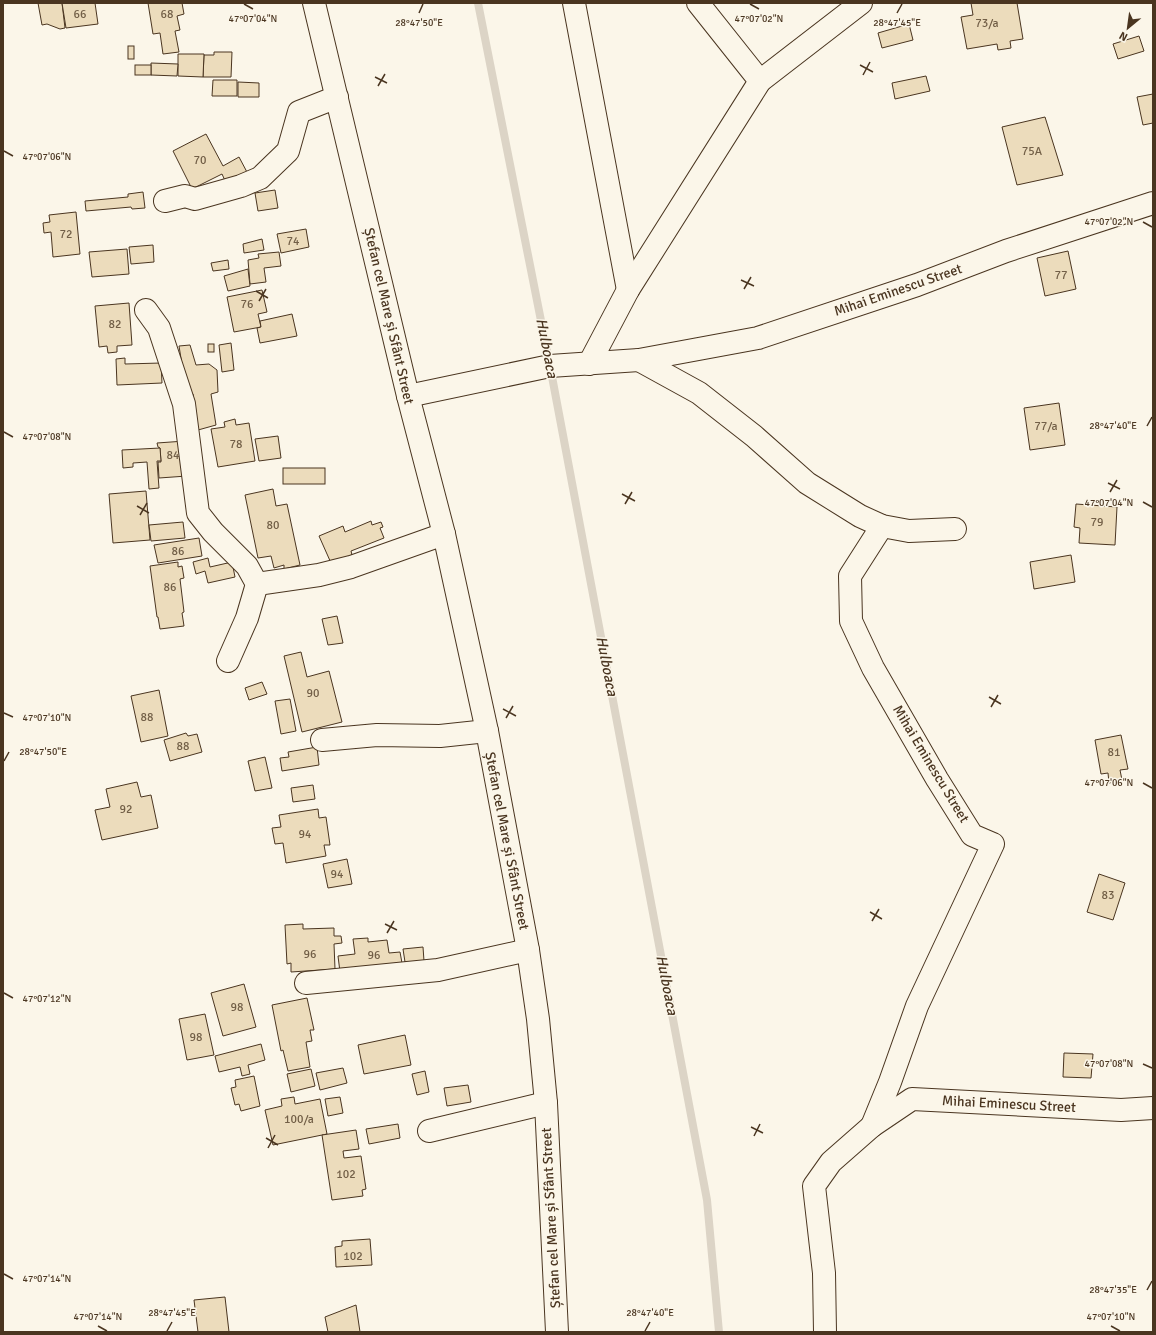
<svg xmlns="http://www.w3.org/2000/svg" width="1156" height="1335" font-family="Signika,sans-serif">
	<style>
		.lines { fill: none; stroke-linecap: round; stroke-linejoin: round }
		.stream { stroke: #dcd4c6; stroke-width: 8 }
		.building { fill: #ecdcbc; stroke: #4a3520 }
		.minor-casing { stroke: #4a3520; stroke-width: 24 }
		.minor { stroke: #fbf6e9; stroke-width: 22 }
		.ticks { fill: none; stroke: #4a3520; stroke-width: 1.5 }
		.labels { text-anchor: middle; dominant-baseline: central; stroke-width: 3; stroke-linejoin: round; paint-order: stroke }
		.number-label { font-size: 12px; fill: #725f47 }
		.street-label { font-size: 14px; fill: #4a3520; stroke: #fbf6e9 }
		.water-label { font-size: 15px; font-style: italic; fill: #4a3520; stroke: #fbf6e9 }
		.ticks-label { font-size: 10px; text-anchor: middle; fill: #4a3520; stroke: #fbf6e9; stroke-width: 3; stroke-linejoin: round; paint-order: stroke }
	</style>
	<rect width="100%" height="100%" fill="#fbf6e9"/>
	<g class="lines">
		<polyline class="stream" points="478,3 550,366 707,1200 719,1332"/>
	</g>
	<g class="building">
		<polygon points="38,3 62,3 65,28 60,29 47,24 42,25"/>
		<polygon points="62,3 95,3 98,24 66,28"/>
		<polygon points="148,3 182,3 184,14 177,16 180,30 175,31 179,52 163,54 160,33 153,34"/>
		<polygon points="971,3 1017,3 1023,39 1010,41 1011,48 998,50 997,44 967,49 961,17 973,15"/>
		<polygon points="909,24 913,40 882,48 878,33"/>
		<polygon points="1139,36 1144,51 1118,59 1113,44"/>
		<rect x="128" y="46" width="6" height="13"/>
		<polygon points="214,52 232,52 231,77 203,77 204,55 214,55"/>
		<polygon points="178,54 204,54 203,77 178,76"/>
		<polygon points="151,63 178,64 177,76 151,75"/>
		<rect x="135" y="65" width="16" height="10"/>
		<polygon points="926,76 930,91 895,99 892,83"/>
		<polygon points="213,80 237,80 237,96 212,96"/>
		<polygon points="238,82 259,83 259,97 238,97"/>
		<polygon points="1153,94 1153,123 1143,125 1137,97"/>
		<polygon points="1045,117 1063,175 1017,185 1002,127"/>
		<polygon points="206,134 223,166 239,157 248,174 227,185 222,174 192,189 173,151"/>
		<polygon points="275,190 278,208 258,211 255,193"/>
		<polygon points="143,192 145,208 132,209 131,207 86,211 85,201 128,197 128,194"/>
		<polygon points="76,212 80,254 53,257 51,232 44,233 43,223 50,222 49,215"/>
		<polygon points="306,229 309,247 281,253 277,234"/>
		<polygon points="262,239 264,250 244,253 243,244"/>
		<polygon points="153,245 154,262 131,264 129,247"/>
		<polygon points="127,249 129,274 92,277 89,252"/>
		<polygon points="1068,251 1076,289 1045,296 1037,258"/>
		<polygon points="279,252 281,266 264,268 266,282 250,284 248,260 259,258 258,254"/>
		<polygon points="228,260 229,269 213,271 211,263"/>
		<polygon points="248,269 250,286 228,291 224,276"/>
		<polygon points="262,290 267,312 258,314 261,327 234,332 227,297"/>
		<polygon points="129,303 132,345 117,346 117,352 108,353 107,346 99,347 95,306"/>
		<polygon points="292,314 297,336 260,343 257,328 261,327 260,321"/>
		<polygon points="231,343 234,370 222,372 219,345"/>
		<rect x="208" y="344" width="6" height="8"/>
		<polygon points="190,345 196,365 209,364 217,370 218,392 211,394 216,425 198,430 193,394 187,395 179,346"/>
		<polygon points="125,358 125,364 161,363 162,383 117,385 116,359"/>
		<polygon points="1059,403 1065,445 1030,450 1024,408"/>
		<polygon points="235,419 236,425 249,423 255,461 218,467 211,429 225,427 224,422"/>
		<polygon points="278,436 281,458 259,461 255,439"/>
		<polygon points="185,441 187,476 159,478 158,462 161,462 160,448 158,447 157,443"/>
		<polygon points="160,448 161,461 157,461 159,488 149,489 147,462 133,463 133,467 123,468 122,450"/>
		<rect x="283" y="468" width="42" height="16"/>
		<polygon points="273,489 276,506 287,504 300,565 284,569 284,565 274,568 271,556 258,558 245,495"/>
		<polygon points="146,491 150,540 113,543 109,494"/>
		<polygon points="1076,504 1117,507 1115,545 1079,543 1080,528 1074,527"/>
		<polygon points="371,521 372,525 381,522 383,527 380,528 384,538 351,551 352,555 331,563 319,536 343,526 345,532"/>
		<polygon points="183,522 185,538 151,541 149,525"/>
		<polygon points="199,538 202,556 158,563 154,545"/>
		<polygon points="1071,555 1075,582 1034,589 1030,562"/>
		<polygon points="208,558 210,567 232,562 235,577 208,583 205,571 196,574 193,562"/>
		<polygon points="178,562 178,567 182,566 184,578 180,579 184,612 182,613 184,626 160,629 158,617 157,617 150,566"/>
		<polygon points="337,616 343,643 328,645 322,619"/>
		<polygon points="301,652 307,677 329,671 342,722 302,732 284,656"/>
		<polygon points="262,682 267,694 249,700 245,688"/>
		<polygon points="159,690 168,736 141,742 131,696"/>
		<polygon points="290,699 296,731 281,734 275,701"/>
		<polygon points="186,733 188,736 197,734 202,752 170,761 164,740"/>
		<polygon points="1121,735 1128,769 1120,770 1122,780 1109,783 1108,773 1101,774 1095,740"/>
		<polygon points="317,747 319,765 282,771 280,758 289,757 288,752"/>
		<polygon points="265,757 272,788 255,791 248,761"/>
		<polygon points="137,782 141,797 151,795 158,828 102,840 95,810 110,807 106,789"/>
		<polygon points="313,785 315,799 293,802 291,788"/>
		<polygon points="318,809 319,818 326,817 330,845 324,845 326,856 286,863 283,843 275,844 272,828 281,827 279,815"/>
		<polygon points="347,859 352,884 328,888 323,864"/>
		<polygon points="1099,874 1125,883 1113,920 1087,912"/>
		<polygon points="303,924 303,929 334,928 334,936 341,936 342,943 334,944 335,969 291,972 291,963 287,964 285,925"/>
		<polygon points="368,938 368,942 387,940 389,953 400,952 402,963 340,972 338,956 355,954 353,939"/>
		<polygon points="423,947 424,961 405,962 403,949"/>
		<polygon points="244,984 256,1027 223,1036 211,993"/>
		<polygon points="307,998 314,1030 310,1030 312,1041 306,1042 310,1067 288,1071 283,1050 281,1051 272,1005"/>
		<polygon points="205,1014 214,1055 187,1060 179,1019"/>
		<polygon points="405,1035 411,1065 364,1074 358,1045"/>
		<polygon points="261,1044 265,1060 248,1065 250,1074 242,1076 240,1067 219,1072 215,1056"/>
		<polygon points="1064,1053 1093,1054 1091,1078 1063,1077"/>
		<polygon points="343,1068 347,1083 320,1090 316,1073"/>
		<polygon points="311,1069 315,1086 291,1092 287,1074"/>
		<polygon points="425,1071 429,1092 417,1095 412,1074"/>
		<polygon points="254,1076 260,1106 241,1111 239,1104 235,1105 231,1088 236,1087 235,1080"/>
		<polygon points="468,1085 471,1102 447,1106 444,1088"/>
		<polygon points="294,1097 295,1104 320,1099 327,1134 273,1145 265,1110 282,1106 281,1099"/>
		<polygon points="340,1097 343,1113 328,1116 325,1099"/>
		<polygon points="398,1124 400,1138 369,1144 366,1129"/>
		<polygon points="356,1130 359,1149 343,1151 344,1158 361,1156 366,1189 362,1190 363,1196 332,1200 322,1135"/>
		<polygon points="370,1239 372,1265 336,1267 335,1247 342,1246 342,1241"/>
		<polygon points="225,1297 229,1332 198,1332 194,1300"/>
		<polygon points="356,1305 360,1332 328,1332 325,1317"/>
	</g>
	<g class="lines">
		<g class="minor-casing">
			<g id="minor">
				<polyline points="314,3 408,396 444,534 487,731 528,950 538,1019 546,1103 557,1332"/>
				<polyline points="574,3 628,290"/>
				<polyline points="760,81 861,3"/>
				<polyline points="165,201 185,196 195,199 241,186 260,178 288,151 299,112 337,97"/>
				<polyline points="146,310 159,328 184,404 198,513 213,532 247,566 257,584"/>
				<polyline points="639,360 699,393 754,436 807,483 860,516 882,526 909,531 955,529"/>
				<polyline points="589,364 628,290 760,81 698,3"/>
				<polyline points="408,396 550,366 639,360 758,338 917,285 1006,251 1153,203"/>
				<polyline points="228,661 247,618 257,584 319,575 351,567 444,534"/>
				<polyline points="322,740 377,735 440,736 487,731"/>
				<polyline points="306,983 438,970 528,950"/>
				<polyline points="872,1126 890,1082 917,1006 993,844 972,835 937,779 873,668 851,621 850,576 882,526"/>
				<polyline points="429,1131 546,1103"/>
				<polyline points="825,1332 824,1273 814,1186 831,1162 872,1126 912,1099 1121,1110 1153,1108"/>
			</g>
		</g>
		<use href="#minor" class="minor"/>
	</g>
	<path class="ticks" d="M244 4 253 9M750 4 759 9M419 13 423 4M897 13 902 4M860 65 873 72M863 75 870 62M375 77 387 83M378 86 385 74M4 151 13 156M1143 222 1152 227M741 280 754 286M744 289 751 277M256 291 268 298M259 301 266 289M1147 426 1152 417M4 432 13 437M1108 483 1120 489M1110 492 1117 480M622 494 635 501M1143 502 1152 507M625 504 632 492M137 506 149 513M140 515 147 503M989 697 1001 704M991 707 998 695M503 709 516 716M4 713 13 717M506 718 513 706M4 761 9 752M1143 783 1152 788M870 912 882 919M872 921 879 909M385 924 397 930M387 933 394 921M4 993 13 998M1143 1064 1152 1068M751 1127 763 1133M754 1136 760 1124M266 1138 278 1145M268 1148 275 1135M4 1274 13 1279M1147 1290 1152 1281M98 1326 107 1331M1111 1326 1120 1331M167 1331 172 1322M645 1331 650 1322"/>
	<g class="labels">
		<g class="number-label">
			<text x="80" y="14">66</text>
			<text x="167" y="14">68</text>
			<text x="987" y="23">73/a</text>
			<text x="1032" y="151">75A</text>
			<text x="200" y="160">70</text>
			<text x="66" y="234">72</text>
			<text x="293" y="241">74</text>
			<text x="1061" y="275">77</text>
			<text x="247" y="304">76</text>
			<text x="115" y="324">82</text>
			<text x="1046" y="426">77/a</text>
			<text x="236" y="444">78</text>
			<text x="173" y="455">84</text>
			<text x="1097" y="522">79</text>
			<text x="273" y="525">80</text>
			<text x="178" y="551">86</text>
			<text x="170" y="587">86</text>
			<text x="313" y="693">90</text>
			<text x="147" y="717">88</text>
			<text x="183" y="746">88</text>
			<text x="1114" y="752">81</text>
			<text x="126" y="809">92</text>
			<text x="305" y="834">94</text>
			<text x="337" y="874">94</text>
			<text x="1108" y="895">83</text>
			<text x="310" y="954">96</text>
			<text x="374" y="955">96</text>
			<text x="237" y="1007">98</text>
			<text x="196" y="1037">98</text>
			<text x="299" y="1119">100/a</text>
			<text x="346" y="1174">102</text>
			<text x="353" y="1256">102</text>
		</g>
		<g class="street-label">
			<text transform="translate(898 290) rotate(-19)">Mihai Eminescu Street</text>
			<text transform="translate(389 316) rotate(77)">Ștefan cel Mare și Sfânt Street</text>
			<text transform="translate(931 764) rotate(59)">Mihai Eminescu Street</text>
			<text transform="translate(507 841) rotate(79)">Ștefan cel Mare și Sfânt Street</text>
			<text transform="translate(1009 1104) rotate(3)">Mihai Eminescu Street</text>
			<text transform="translate(551 1218) rotate(-93)">Ștefan cel Mare și Sfânt Street</text>
		</g>
		<g class="water-label">
			<text transform="translate(547 348) rotate(79)">Hulboaca</text>
			<text transform="translate(607 666) rotate(79)">Hulboaca</text>
			<text transform="translate(667 985) rotate(79)">Hulboaca</text>
		</g>
	</g>
	<g class="ticks-label">
		<text x="253" y="22">47°07'04"N</text>
		<text x="759" y="22">47°07'02"N</text>
		<text x="419" y="26">28°47'50"E</text>
		<text x="897" y="26">28°47'45"E</text>
		<text x="47" y="160">47°07'06"N</text>
		<text x="1109" y="225">47°07'02"N</text>
		<text x="1113" y="429">28°47'40"E</text>
		<text x="47" y="440">47°07'08"N</text>
		<text x="1109" y="506">47°07'04"N</text>
		<text x="47" y="721">47°07'10"N</text>
		<text x="43" y="755">28°47'50"E</text>
		<text x="1109" y="786">47°07'06"N</text>
		<text x="47" y="1002">47°07'12"N</text>
		<text x="1109" y="1067">47°07'08"N</text>
		<text x="47" y="1282">47°07'14"N</text>
		<text x="1113" y="1293">28°47'35"E</text>
		<text x="172" y="1316">28°47'45"E</text>
		<text x="650" y="1316">28°47'40"E</text>
		<text x="98" y="1320">47°07'14"N</text>
		<text x="1111" y="1320">47°07'10"N</text>
	</g>
	<rect width="1156" height="1335" fill="none" stroke="#4a3520" stroke-width="8"/>
	<g transform="translate(1128 28) rotate(209)" stroke="#fbf6e9" stroke-width="3" paint-order="stroke">
	<path d="M0-3L7 15L0 10L-7 15Z" fill="#4a3520"/>
	<text y="-6" font-size="11" font-weight="bold" text-anchor="middle" fill="#4a3520">N</text>
	</g>
</svg>
